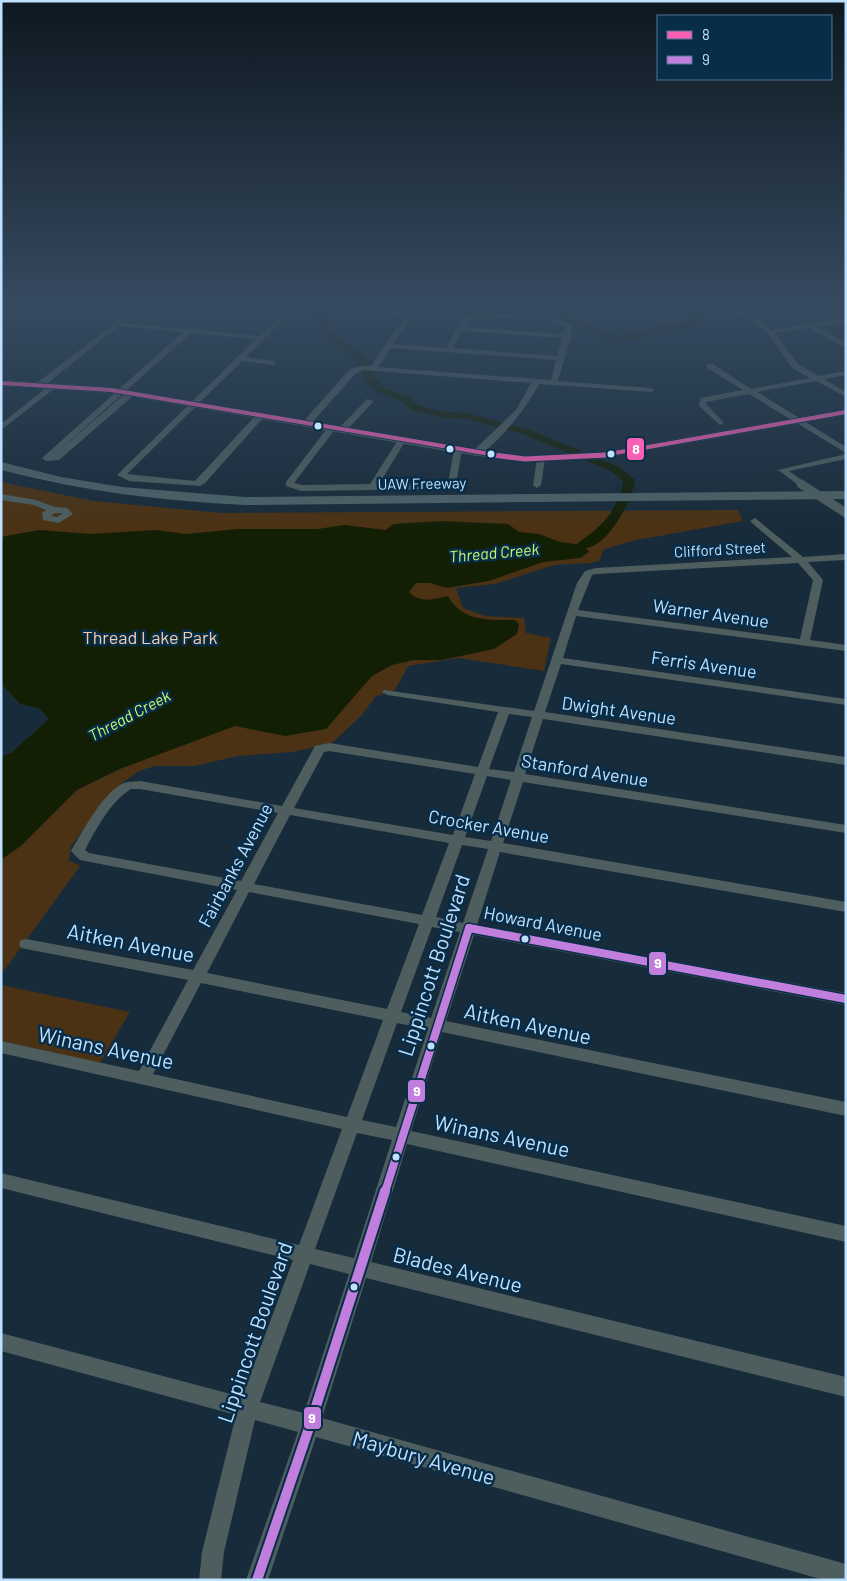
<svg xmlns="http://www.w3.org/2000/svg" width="847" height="1581" font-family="Barlow,sans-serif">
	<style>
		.green { fill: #4b3214 }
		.water { fill: #131f05 }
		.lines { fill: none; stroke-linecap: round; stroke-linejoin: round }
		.river { fill: #131f05; fill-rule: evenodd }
		.minor { fill: #4e5e5f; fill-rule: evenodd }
		.major { fill: #516769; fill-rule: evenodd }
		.highway { fill: #4c6267; fill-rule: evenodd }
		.minor-bridge { stroke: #4e5e5f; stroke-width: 9 }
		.bus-1-far1-casing { stroke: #082d49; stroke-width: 6 }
		.bus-1-casing { stroke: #082d49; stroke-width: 8 }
		.bus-2-far1-casing { stroke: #082d49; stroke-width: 11 }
		.bus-2-casing { stroke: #082d49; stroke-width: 14 }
		.bus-1-far1 { stroke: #f860b3; stroke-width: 4 }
		.bus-1 { stroke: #f860b3; stroke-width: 5 }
		.bus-2-far1 { stroke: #c07fdc; stroke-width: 8 }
		.bus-2 { stroke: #c07fdc; stroke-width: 10 }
		.bus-dot { fill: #bfe1ff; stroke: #082d49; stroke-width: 2 }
		.labels { text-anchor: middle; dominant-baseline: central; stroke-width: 5; stroke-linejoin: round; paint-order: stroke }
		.far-street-label { font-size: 15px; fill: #bfe1ff; stroke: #082d49 }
		.far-water-label { font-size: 16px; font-style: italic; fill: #c7f86d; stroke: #082d49 }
		.street-label { font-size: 18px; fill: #bfe1ff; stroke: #082d49 }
		.park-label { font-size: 18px; fill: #f6cda6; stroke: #082d49 }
		.near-street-label { font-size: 21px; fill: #bfe1ff; stroke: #082d49 }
		.line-badge { stroke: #082d49; stroke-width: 2 }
		.badge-label { font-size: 14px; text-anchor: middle; font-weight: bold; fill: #fff }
	</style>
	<rect width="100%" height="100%" fill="#172b3a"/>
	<g class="green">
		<polygon points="1,482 94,501 221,513 738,510 743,521 637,540 604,549 599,561 591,563 554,565 495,584 456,588 463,608 485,616 524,618 526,633 551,638 544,671 458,658 408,666 395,690 376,696 361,716 332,743 293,752 238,756 194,766 155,766 139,771 118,786 92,818 71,846 69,860 80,866 1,975 1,757 11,753 49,719 39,708 20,704 1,683"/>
		<polygon points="1,985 130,1012 100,1063 1,1041"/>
	</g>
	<path class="water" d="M441 521 508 524 519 532 539 534 560 542 583 545 589 552 580 558 543 562 489 581 446 588 430 583H416L409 592C421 604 433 599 448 596 462 622 489 620 515 620L519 624 517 634 494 649 442 660H414L392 665 372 676 326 729 285 736 235 726 120 769 77 790 22 845 1 860V757L11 753 49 719 39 708 20 704 1 683V537L39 530 90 534 156 530 186 534 238 529H318L344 525 386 530 393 524Z"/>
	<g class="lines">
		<g class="river">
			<path d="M319 307H327L323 317 330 331 363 355 372 368 374 378 386 389 410 397 419 406 445 412 467 413 531 430 619 467 635 480C632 501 605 554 579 548L577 545 579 542C602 527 619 509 623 481L611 471 523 434 467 419 445 418 411 410 402 401 378 393 364 379 362 368 356 359 323 334 315 317Z"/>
			<path d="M445 307 473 310 545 307 603 333 622 336 658 326 692 321 695 319 688 307H696L704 320C694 330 678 329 664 331 649 333 636 342 620 342 589 340 563 311 538 311 515 310 461 325 445 307Z"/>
		</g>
		<g class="minor">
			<polygon points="136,307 143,307 124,323 260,336 290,307 296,307 246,357 274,361 274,365 242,361 127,474 195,481 257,414 263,414 263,418 205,483 200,486 129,481 117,475 256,339 191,333 54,455 128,391 134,391 134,395 59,460 46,461 42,458 183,332 119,326 44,386 38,386 38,382"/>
			<path d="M343 307 409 311 412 307H418L393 344 446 348 463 319 468 316 541 313 572 326 571 336 558 381 651 388 655 390 651 392 539 384C530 403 496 448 476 456L473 455V451L516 410 531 383 363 370 356 373 309 426H303V422L350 369 362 366H371L406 315 345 310ZM540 317 565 327 563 334 465 327 471 319ZM462 331 562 338 557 356 453 348ZM391 348 556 360 551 380 378 367Z"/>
			<path d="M736 307H743L754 316C762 308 777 307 788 307L763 314 758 319 771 330 846 318V322L817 327 846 343V348L809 328 775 333 798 364 818 376 846 371V375L824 379 846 392V397L816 381 757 392 846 447V453L749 394 706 402V404L724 423 720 425 699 406 700 398 743 390 707 368V364H713L751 389 810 378 792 368 768 333 747 317 711 310 714 308 741 312Z"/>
			<polygon points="52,383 59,385 1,430 1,424"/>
			<polygon points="367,399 374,401 345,432 339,432 339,428"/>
			<polygon points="329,426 336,428 294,483 302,485 370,484 398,440 402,438 406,440 379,484 445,483 449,478 454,450 458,447 462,450 457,478 451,488 448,489 301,491 286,486 286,482"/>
			<polygon points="846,454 846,459 789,471 804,482 804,486 801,487 778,470"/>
			<polygon points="541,456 545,459 541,485 537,488 533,485 537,459"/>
			<path d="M1 494 36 500 55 507 67 508 73 514 59 523 43 520 42 513 46 510 34 505 1 500ZM55 513H62V514L57 517 51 516Z"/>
			<path d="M755 518 803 557 846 554V560L808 562 823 580 810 640 846 645V651L576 616 563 658 846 699V705L561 664 545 712 846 757V765L543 719 525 774 846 825V833L523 782 503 843 846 902V912L500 852 477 925 846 993V1005L474 935 446 1021 846 1102V1116L442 1032 411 1131 846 1226V1242L407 1144 371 1262 846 1377V1397L366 1278 322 1418 846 1564V1580H824L316 1437 268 1580H246L298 1432 255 1420 224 1552 221 1580H199L202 1552 236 1415 1 1351V1333L242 1397 293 1260 1 1188V1173L299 1245 342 1129 1 1053V1041L139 1071 188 980 26 949 21 948 19 944 21 940 26 939 193 970 237 890 85 861 80 860 71 851C82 832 104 791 124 783 129 781 135 782 140 781L282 806 315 746 329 743 478 767 498 712 388 695 382 692 384 690 534 711 577 583 585 571 596 568 792 557 752 523 750 521ZM798 563 813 580 800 639 578 610 592 575 596 574ZM509 714 532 717 514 772 489 769ZM329 751 475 774 453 835 294 808 324 752ZM487 776 511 780 491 841 465 837ZM131 789H140L278 813 241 881 89 853 85 850C96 829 111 801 131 789ZM290 815 449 843 422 915 254 884ZM462 845 488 849 463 923 436 917ZM249 892 419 924 387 1009 207 973ZM432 927 460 932 431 1018 401 1012ZM201 983 383 1020 347 1117 153 1074ZM397 1023 428 1029 396 1127 362 1120ZM357 1133 392 1140 354 1258 315 1249ZM310 1264 349 1274 304 1413 260 1402Z"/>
		</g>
		<g class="major">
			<polygon points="645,307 764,307 760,309 703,312 649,309"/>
			<polygon points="1,380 111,387 458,447 525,456 598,453 846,409 846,415 598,459 525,462 458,453 111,393 1,386"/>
		</g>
		<path class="highway" d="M1 462 61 477 122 487 245 497 846 491V499L245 505C162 501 81 491 1 470Z"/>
		<polyline class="minor-bridge" points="801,484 846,513"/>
		<g class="bus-1-far1-casing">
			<g id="bus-1-far1">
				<polyline points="1,383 111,390 502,456"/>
				<polyline points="598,456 846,412"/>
			</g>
		</g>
		<g class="bus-1-casing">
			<polyline id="bus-1" points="493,455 525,459 605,455"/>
		</g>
		<g class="bus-2-far1-casing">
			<g id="bus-2-far1">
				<polyline points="469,928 846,999"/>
				<polyline points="385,1192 469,928"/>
			</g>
		</g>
		<g class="bus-2-casing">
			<polyline id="bus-2" points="257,1580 310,1425 385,1191"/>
		</g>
		<use href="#bus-1-far1" class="bus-1-far1"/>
		<use href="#bus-1" class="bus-1"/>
		<use href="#bus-2-far1" class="bus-2-far1"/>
		<use href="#bus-2" class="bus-2"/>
	</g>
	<linearGradient id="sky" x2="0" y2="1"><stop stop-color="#0d1820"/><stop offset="0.58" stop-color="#364a60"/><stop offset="1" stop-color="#364a60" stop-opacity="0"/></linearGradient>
	<rect width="847" height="528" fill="url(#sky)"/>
	<g class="bus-dot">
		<circle cx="318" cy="426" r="4.5"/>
		<circle cx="450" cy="449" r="4.5"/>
		<circle cx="491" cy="454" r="4.5"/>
		<circle cx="611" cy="454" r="4.5"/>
		<circle cx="525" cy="939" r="4.5"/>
		<circle cx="431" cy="1046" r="4.5"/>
		<circle cx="396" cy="1157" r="4.5"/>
		<circle cx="354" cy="1287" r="4.5"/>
	</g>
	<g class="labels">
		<g class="far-street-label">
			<text transform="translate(422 483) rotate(-1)">UAW Freeway</text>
			<text transform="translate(720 549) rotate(-3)">Clifford Street</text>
		</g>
		<g class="far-water-label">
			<text transform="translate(494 552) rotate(-5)">Thread Creek</text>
			<text transform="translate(129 715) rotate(-28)">Thread Creek</text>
		</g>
		<g class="street-label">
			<text transform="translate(711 613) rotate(8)">Warner Avenue</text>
			<text transform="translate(704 664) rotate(8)">Ferris Avenue</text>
			<text transform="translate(619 710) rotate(8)">Dwight Avenue</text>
			<text transform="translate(585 770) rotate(9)">Stanford Avenue</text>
			<text transform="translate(489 826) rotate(10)">Crocker Avenue</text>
			<text transform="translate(235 865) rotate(-62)">Fairbanks Avenue</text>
			<text transform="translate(543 923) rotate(11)">Howard Avenue</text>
		</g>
		<g class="park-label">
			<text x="150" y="637">Thread Lake Park</text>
		</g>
		<g class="near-street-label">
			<text transform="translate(131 942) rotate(11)">Aitken Avenue</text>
			<text transform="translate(433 965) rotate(-72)">Lippincott Boulevard</text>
			<text transform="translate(528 1023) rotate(12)">Aitken Avenue</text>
			<text transform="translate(106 1047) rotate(12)">Winans Avenue</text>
			<text transform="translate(502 1135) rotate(12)">Winans Avenue</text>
			<text transform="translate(458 1269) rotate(14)">Blades Avenue</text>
			<text transform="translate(254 1332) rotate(-71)">Lippincott Boulevard</text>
			<text transform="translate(424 1457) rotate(16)">Maybury Avenue</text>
		</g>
	</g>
	<g class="line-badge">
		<rect x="626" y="437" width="19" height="24" rx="5" fill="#f860b3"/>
		<rect x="648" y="951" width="19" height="25" rx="5" fill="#c07fdc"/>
		<rect x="407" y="1079" width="19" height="24" rx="5" fill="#c07fdc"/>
		<rect x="303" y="1406" width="19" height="24" rx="5" fill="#c07fdc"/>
	</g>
	<g class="badge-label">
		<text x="636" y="454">8</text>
		<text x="658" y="968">9</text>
		<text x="417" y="1096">9</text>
		<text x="312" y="1423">9</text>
	</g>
	<rect width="847" height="1581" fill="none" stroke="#bfe1ff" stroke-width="5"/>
	<rect x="657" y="15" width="175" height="65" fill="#082d49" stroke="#517592"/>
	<rect x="667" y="31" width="25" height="8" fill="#f860b3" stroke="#517592"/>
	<text x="702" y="40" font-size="15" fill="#bfe1ff">8</text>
	<rect x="667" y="56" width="25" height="8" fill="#c07fdc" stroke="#517592"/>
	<text x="702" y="65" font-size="15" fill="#bfe1ff">9</text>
</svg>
